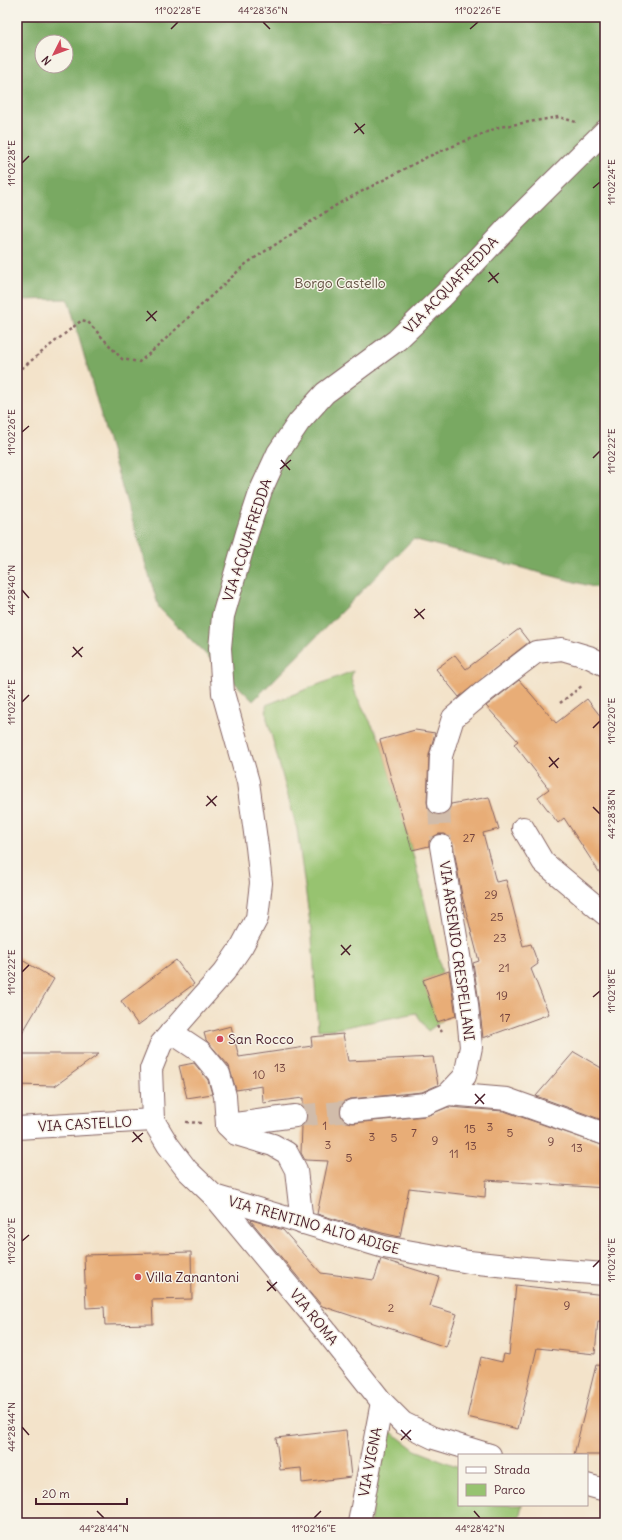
<svg xmlns="http://www.w3.org/2000/svg" width="622" height="1540" font-family="Delius,sans-serif">
	<style>
		.green { fill: #97c370; stroke: #70714e }
		.forest { fill: #79a962; stroke: #626446; fill-rule: evenodd }
		.building { fill: #e8ad77 }
		.lines { fill: none; stroke-linecap: round; stroke-linejoin: round }
		.street-tunnel { stroke: #d1bcaa; stroke-width: 22; stroke-dasharray: 22 11; stroke-linecap: butt }
		.street-casing { stroke: #856463; stroke-width: 24 }
		.path { stroke: #856463; stroke-width: 2.5; stroke-dasharray: 3 3; stroke-linecap: butt }
		.street { stroke: #fff; stroke-width: 22 }
		.ticks { fill: none; stroke: #4a1f2b; stroke-width: 1.5 }
		.poi-dot { fill: #d1495b; stroke: #f7f3e8; stroke-width: 1.5 }
		.labels { text-anchor: middle; dominant-baseline: central; stroke-width: 3; stroke-linejoin: round; paint-order: stroke }
		.number-label { font-size: 12px; fill: #72423e }
		.park-label { font-size: 14px; fill: #615040; stroke: #f7f3e8 }
		.street-label { font-size: 14px; fill: #4a1f2b; stroke: #f7f3e8 }
		.poi-label { font-size: 14px; fill: #4a1f2b; stroke: #f7f3e8; text-anchor: start }
		.neatline { fill: none; stroke: #4a1f2b; stroke-width: 1.5 }
		.ticks-label { font-size: 10px; text-anchor: middle; fill: #4a1f2b }
	</style>
	<rect width="100%" height="100%" fill="#f7f3e8"/>
	<filter id="ink" filterUnits="userSpaceOnUse"><feTurbulence type="fractalNoise" baseFrequency=".025" numOctaves="2"/><feDisplacementMap in="SourceGraphic" scale="8" xChannelSelector="R" yChannelSelector="G"/><feConvolveMatrix kernelMatrix="1 2 1 2 8 2 1 2 1" color-interpolation-filters="sRGB"/></filter>
	<filter id="wash" filterUnits="userSpaceOnUse"><feTurbulence type="fractalNoise" baseFrequency=".012" numOctaves="4" result="noise"/><feDisplacementMap in="SourceGraphic" scale="16" xChannelSelector="R" yChannelSelector="G"/><feGaussianBlur stdDeviation="0.9" result="paint"/><feColorMatrix in="noise" values="0 0 0 0 0 0 0 0 0 0 0 0 0 0 0 0 0 1.4 0 .05"/><feComposite in="paint" operator="in"/></filter>
	<g filter="url(#wash)">
		<rect width="100%" height="100%" fill="#f3e3ca"/>
		<g class="green">
			<polygon points="353,671 351,678 356,695 380,740 412,850 442,973 423,980 432,1007 443,1020 428,1031 416,1013 335,1029 318,1030 312,938 297,829 267,719 266,705"/>
			<polygon points="386,1428 415,1450 459,1467 459,1505 522,1505 518,1523 370,1523"/>
		</g>
		<path class="forest" d="M17 17H605V590L413 539 253 701 159 608 114 461 68 299 17 300ZM42 42H66V66H42Z"/>
		<g id="blocks">
			<g class="building">
				<polygon points="519,629 529,642 459,697 436,669 455,655 466,669"/>
				<polygon points="519,680 556,723 587,699 605,722 605,881 564,818 558,823 538,797 549,789 514,744 518,741 486,706"/>
				<polygon points="415,730 435,733 429,755 427,802 428,808 432,813 438,815 444,814 449,810 451,804 489,797 499,829 483,833 496,882 506,880 523,946 531,944 538,964 531,969 549,1014 483,1038 479,1002 473,963 479,961 462,896 453,844 450,838 445,834 439,834 433,837 429,841 429,846 412,850 380,740"/>
				<polygon points="17,957 54,979 17,1042"/>
				<polygon points="176,960 194,984 138,1025 121,1001"/>
				<polygon points="449,971 456,1016 437,1022 423,980"/>
				<polygon points="231,1026 239,1057 312,1046 311,1037 343,1034 348,1061 433,1057 438,1085 422,1092 350,1099 344,1101 341,1106 340,1112 342,1118 346,1122 353,1123 426,1116 448,1107 504,1111 605,1146 605,1188 486,1180 485,1197 409,1188 400,1237 382,1233 317,1214 328,1161 305,1160 301,1153 302,1126 306,1121 307,1115 303,1107 303,1098 263,1103 262,1086 236,1090 229,1066 206,1040 204,1033"/>
				<polygon points="574,1052 605,1070 605,1121 536,1096"/>
				<polygon points="17,1054 99,1054 55,1086 17,1085"/>
				<polygon points="194,1063 208,1080 212,1094 187,1098 179,1066"/>
				<polygon points="252,1220 283,1230 321,1273 374,1280 381,1259 439,1277 430,1306 457,1314 446,1347 322,1306 251,1221"/>
				<polygon points="191,1252 192,1299 152,1300 153,1324 105,1325 104,1307 86,1308 84,1255"/>
				<polygon points="516,1285 605,1295 605,1322 598,1321 595,1354 537,1348 518,1429 467,1417 481,1357 502,1362 504,1354 509,1355"/>
				<polygon points="596,1365 605,1366 605,1455 574,1455"/>
				<polygon points="346,1430 351,1477 302,1483 301,1468 280,1470 276,1438"/>
			</g>
		</g>
	</g>
	<g filter="url(#ink)">
		<use href="#blocks" fill-opacity="0" stroke="#856463" stroke-width="1"/>
		<g class="lines">
			<g class="street-tunnel">
				<polyline points="439,803 441,846"/>
				<polyline points="295,1116 352,1111"/>
			</g>
			<g class="street-casing">
				<g id="street">
					<polyline points="439,803 441,756 453,718 485,691 536,652 562,649 589,657 605,665"/>
					<polyline points="523,828 543,862 605,914"/>
					<polyline points="171,1032 201,1052 219,1074 225,1096 227,1125 236,1134 273,1145 287,1153 296,1170 302,1223"/>
					<polyline points="448,1094 507,1099 605,1134"/>
					<polyline points="352,1111 425,1104 448,1094 465,1076 471,1047 467,1004 441,846"/>
					<polyline points="227,1125 295,1116"/>
					<polyline points="17,1128 153,1120"/>
					<polyline points="214,1196 384,1247 469,1262 526,1268 605,1274"/>
					<polyline points="490,1455 434,1438 403,1423 382,1402 325,1330 214,1196 187,1170 168,1145 153,1120 151,1069 161,1044 225,971 242,946 257,918 261,883 257,847 248,782 223,693 220,648 223,616 247,533 261,490 278,453 299,422 325,393 397,340 445,294 511,224 605,131"/>
					<polyline points="587,1485 605,1490"/>
					<polyline points="359,1523 382,1402"/>
				</g>
			</g>
			<g class="path">
				<polyline points="17,372 82,320 88,322 122,359 139,362 156,348 210,297 247,263 338,204 427,157 499,127 559,117 576,122"/>
				<polyline points="560,703 583,685"/>
				<polyline points="437,1025 442,1032"/>
				<polyline points="186,1122 201,1123"/>
			</g>
			<use href="#street" class="street"/>
		</g>
	</g>
	<path class="ticks" d="M263 22 270 29M171 29 178 22M470 29 478 22M355 123 364 134M354 133 365 124M22 163 29 156M593 188 600 182M489 272 498 283M488 282 499 273M147 311 156 321M146 321 157 311M22 432 29 426M593 458 600 451M281 460 290 470M280 469 291 460M22 590 29 598M415 609 424 619M414 618 425 609M73 647 82 657M72 657 83 647M22 702 29 695M593 728 600 721M549 757 558 768M549 767 559 758M207 796 216 806M206 806 217 796M593 807 600 814M341 945 350 955M341 955 351 945M22 972 29 965M593 997 600 991M475 1094 484 1104M475 1104 485 1094M133 1132 142 1142M132 1142 143 1133M22 1241 29 1235M593 1267 600 1260M267 1281 276 1291M267 1291 277 1282M22 1427 29 1435M401 1430 411 1440M401 1440 411 1430M97 1511 104 1518M474 1511 480 1518M314 1518 321 1511"/>
	<g class="poi-dot">
		<circle cx="220" cy="1039" r="4"/>
		<circle cx="138" cy="1277" r="4"/>
	</g>
	<g class="labels">
		<g class="number-label">
			<text x="469" y="837">27</text>
			<text x="491" y="894">29</text>
			<text x="497" y="916">25</text>
			<text x="500" y="937">23</text>
			<text x="504" y="967">21</text>
			<text x="502" y="995">19</text>
			<text x="505" y="1017">17</text>
			<text x="280" y="1067">13</text>
			<text x="259" y="1074">10</text>
			<text x="325" y="1125">1</text>
			<text x="490" y="1126">3</text>
			<text x="470" y="1128">15</text>
			<text x="414" y="1132">7</text>
			<text x="510" y="1132">5</text>
			<text x="372" y="1136">3</text>
			<text x="394" y="1137">5</text>
			<text x="435" y="1140">9</text>
			<text x="551" y="1141">9</text>
			<text x="328" y="1144">3</text>
			<text x="471" y="1145">13</text>
			<text x="577" y="1147">13</text>
			<text x="454" y="1153">11</text>
			<text x="349" y="1157">5</text>
			<text x="567" y="1305">9</text>
			<text x="391" y="1307">2</text>
		</g>
		<g class="park-label">
			<text x="340" y="283">Borgo Castello</text>
		</g>
		<g class="street-label">
			<text transform="translate(451 285) rotate(-46)">VIA ACQUAFREDDA</text>
			<text transform="translate(247 540) rotate(-72)">VIA ACQUAFREDDA</text>
			<text transform="translate(457 951) rotate(82)">VIA ARSENIO CRESPELLANI</text>
			<text transform="translate(85 1124) rotate(-3)">VIA CASTELLO</text>
			<text transform="translate(314 1225) rotate(16)">VIA TRENTINO ALTO ADIGE</text>
			<text transform="translate(314 1317) rotate(51)">VIA ROMA</text>
			<text transform="translate(370 1462) rotate(-79)">VIA VIGNA</text>
		</g>
		<g class="poi-label">
			<text x="228" y="1039">San Rocco</text>
			<text x="146" y="1277">Villa Zanantoni</text>
		</g>
	</g>
	<rect width="622" height="1540" fill="none" stroke="#f7f3e8" stroke-width="44"/>
	<rect x="458" y="1454" width="130" height="52" fill="#f7f3e8" stroke="#b29e9c"/>
	<rect x="466" y="1467" width="20" height="6" fill="#ffffff" stroke="#b29e9c"/>
	<text x="494" y="1474" font-size="12" fill="#4a1f2b">Strada</text>
	<rect x="466" y="1484" width="20" height="12" fill="#97c370" stroke="#b29e9c"/>
	<text x="494" y="1494" font-size="12" fill="#4a1f2b">Parco</text>
	<g transform="translate(54 54) rotate(228)"><circle r="19" fill="#f7f3e8" stroke="#b29e9c"/>
	<path d="M0-3L7 15L0 10L-7 15Z" fill="#d1495b"/>
	<text y="-6" font-size="11" font-weight="bold" text-anchor="middle" fill="#4a1f2b">N</text>
	</g>
	<path d="M36 1498v6h91v-6" fill="none" stroke="#4a1f2b" stroke-width="2"/>
	<text x="42" y="1498" font-size="12" fill="#4a1f2b" stroke="#f7f3e8" stroke-width="3" paint-order="stroke">20 m</text>
	<rect x="22" y="22" width="578" height="1496" class="neatline"/>
	<g class="ticks-label">
		<text x="178" y="14">11°02'28"E</text>
		<text x="263" y="14">44°28'36"N</text>
		<text x="478" y="14">11°02'26"E</text>
		<text transform="translate(11 163) rotate(-90)" y="4">11°02'28"E</text>
		<text transform="translate(611 182) rotate(-90)" y="4">11°02'24"E</text>
		<text transform="translate(11 432) rotate(-90)" y="4">11°02'26"E</text>
		<text transform="translate(611 451) rotate(-90)" y="4">11°02'22"E</text>
		<text transform="translate(11 590) rotate(-90)" y="4">44°28'40"N</text>
		<text transform="translate(11 702) rotate(-90)" y="4">11°02'24"E</text>
		<text transform="translate(611 721) rotate(-90)" y="4">11°02'20"E</text>
		<text transform="translate(611 814) rotate(-90)" y="4">44°28'38"N</text>
		<text transform="translate(11 972) rotate(-90)" y="4">11°02'22"E</text>
		<text transform="translate(611 991) rotate(-90)" y="4">11°02'18"E</text>
		<text transform="translate(11 1241) rotate(-90)" y="4">11°02'20"E</text>
		<text transform="translate(611 1260) rotate(-90)" y="4">11°02'16"E</text>
		<text transform="translate(11 1427) rotate(-90)" y="4">44°28'44"N</text>
		<text x="104" y="1532">44°28'44"N</text>
		<text x="314" y="1532">11°02'16"E</text>
		<text x="480" y="1532">44°28'42"N</text>
	</g>
</svg>
